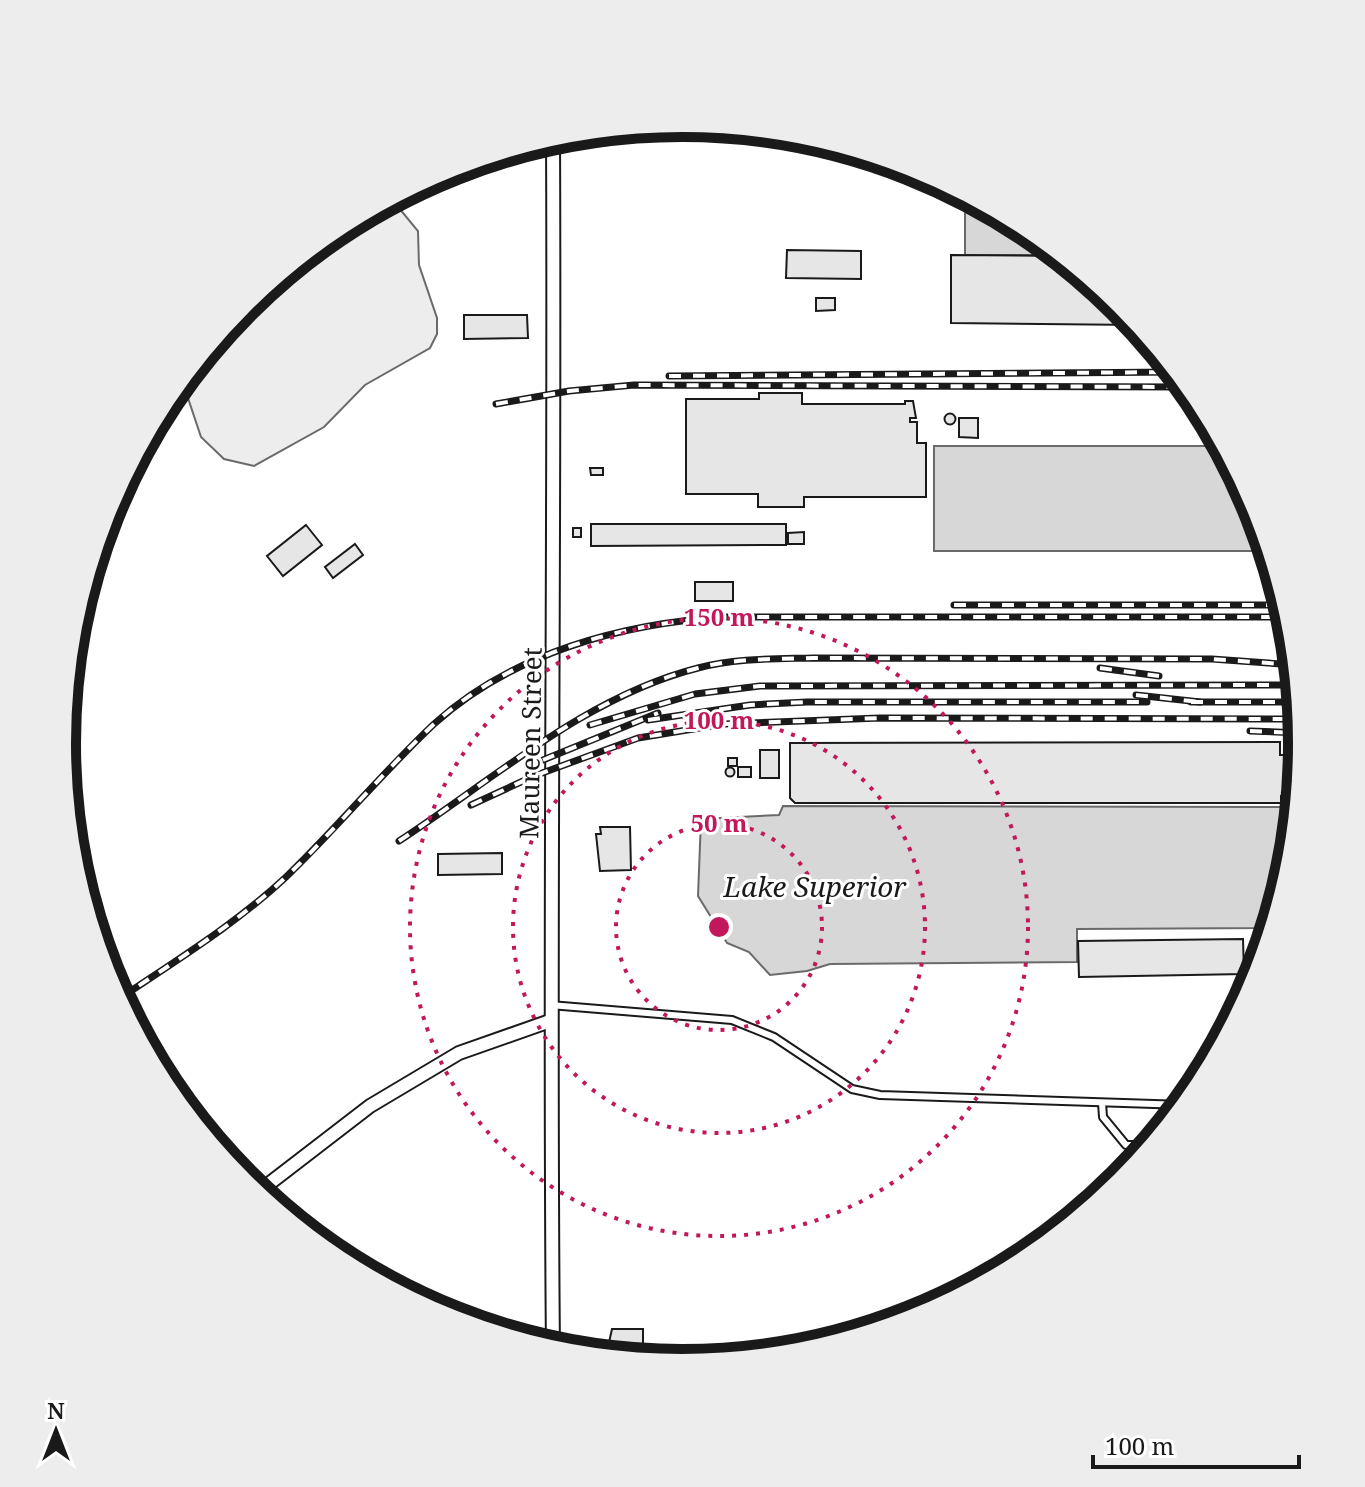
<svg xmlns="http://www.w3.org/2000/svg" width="1365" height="1487" font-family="'Noto Serif',serif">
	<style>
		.built { fill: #ededed; stroke: #6a6a6a; stroke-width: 2 }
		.water { fill: #d7d7d7; stroke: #6a6a6a; stroke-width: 2 }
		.building { fill: #e6e6e6; stroke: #1a1a1a; stroke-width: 2 }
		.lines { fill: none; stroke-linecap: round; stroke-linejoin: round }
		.lane-casing { stroke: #1a1a1a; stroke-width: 10 }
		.street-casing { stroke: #1a1a1a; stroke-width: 16 }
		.lane { stroke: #fff; stroke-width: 6 }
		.street { stroke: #fff; stroke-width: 12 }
		.rail-casing { stroke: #1a1a1a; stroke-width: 7 }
		.rail { stroke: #fff; stroke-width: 4; stroke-dasharray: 12; stroke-linecap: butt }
		.ring { fill: none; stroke: #c2185b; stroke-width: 4; stroke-dasharray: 4 8 }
		.labels { text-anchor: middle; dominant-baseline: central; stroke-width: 6; stroke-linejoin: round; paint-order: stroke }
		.street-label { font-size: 26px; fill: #1a1a1a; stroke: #fff }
		.water-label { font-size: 28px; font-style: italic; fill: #1a1a1a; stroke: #fff }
		.rim { fill: none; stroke: #1a1a1a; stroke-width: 10 }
		.centre { fill: #c2185b; stroke: #fff; stroke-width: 4 }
		.ring-label { font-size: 24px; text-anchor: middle; font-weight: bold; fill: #c2185b; stroke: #fff; stroke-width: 6; stroke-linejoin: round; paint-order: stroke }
	</style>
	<rect width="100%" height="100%" fill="#fff"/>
	<polygon class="built" points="394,202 418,231 419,265 437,318 437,334 430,348 365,385 324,427 254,466 224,459 201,437 188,398 187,373 244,304 338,227 383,203"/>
	<g class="water">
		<polygon points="958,190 1028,228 1061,255 965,255 965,208 955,204"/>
		<polygon points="934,446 1224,446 1256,506 1269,551 934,551"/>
		<polygon points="783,806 1297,807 1291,865 1272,928 1077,929 1077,962 830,964 807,971 770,975 749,952 727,943 698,896 701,819 779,815"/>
	</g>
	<g class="building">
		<polygon points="787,250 861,251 861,279 786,278"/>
		<polygon points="951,255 1062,256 1122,305 1138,325 951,323"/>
		<polygon points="816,298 835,298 835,310 816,311"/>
		<polygon points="464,315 527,315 528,338 464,339"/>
		<polygon points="759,393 802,393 802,404 905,404 905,401 913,401 916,418 910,418 910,422 917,422 917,443 926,443 926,497 804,497 804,507 758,507 758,494 686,494 686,399 759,399"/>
		<circle cx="950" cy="419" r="5.5"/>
		<polygon points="959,418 978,418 978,438 959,437"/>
		<polygon points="590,468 603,468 603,475 591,475"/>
		<polygon points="591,524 786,524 786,545 591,546"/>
		<polygon points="306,525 322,545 283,576 267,556"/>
		<rect x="573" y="528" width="8" height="9"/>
		<polygon points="804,532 804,544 788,544 788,533"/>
		<polygon points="355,544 363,555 333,578 325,567"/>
		<rect x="695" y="582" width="38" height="19"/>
		<polygon points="1280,742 1280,755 1302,755 1298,796 1281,796 1281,803 795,803 790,798 790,743"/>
		<rect x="760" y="750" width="19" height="28"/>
		<rect x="728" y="758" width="9" height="8"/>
		<polygon points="64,760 77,777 66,786"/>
		<rect x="738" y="767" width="13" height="10"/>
		<circle cx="730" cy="772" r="4.5"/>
		<polygon points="600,827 630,827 631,870 600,871 596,834 601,834"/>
		<polygon points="502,853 502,874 438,875 438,854"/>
		<polygon points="1243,939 1244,974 1079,977 1078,941"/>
		<polygon points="1213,1035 1223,1035 1221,1046 1214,1047"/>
		<polygon points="612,1329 643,1329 643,1360 612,1357 612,1347 608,1347"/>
	</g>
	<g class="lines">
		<g class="lane-casing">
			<g id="lane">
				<polyline points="550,1005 732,1020 774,1037 852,1089 880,1095 1185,1105"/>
				<polyline points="1102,1103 1103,1117 1126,1145 1151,1145"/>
			</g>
		</g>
		<g class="street-casing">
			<g id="street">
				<path d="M553 138C555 542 549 946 553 1350"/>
				<polyline points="523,146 553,146"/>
				<polyline points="257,1193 370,1106 459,1053 550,1021"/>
			</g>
		</g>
		<use href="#lane" class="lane"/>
		<use href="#street" class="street"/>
		<g class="rail-casing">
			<g id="rail">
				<polyline points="669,376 1177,372"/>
				<polyline points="496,404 569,391 634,385 1188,387"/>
				<polyline points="954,605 1286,605"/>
				<polyline points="1100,668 1159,676"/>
				<polyline points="1136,695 1200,702"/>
				<polyline points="1191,702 1299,702"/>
				<polyline points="648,720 750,705 807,702 1147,702"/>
				<polyline points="590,725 695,694 760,686 1297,685"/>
				<polyline points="1250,731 1302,733"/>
				<polyline points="543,760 658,713"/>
				<polyline points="471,805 534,776 638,738 724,724 880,718 1301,719"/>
				<path d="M399 841C494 779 587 696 698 668 735 658 775 659 813 658L1212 659 1295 665"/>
				<path d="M119 999C175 961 236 924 286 877 337 828 382 773 434 724 512 653 623 623 726 617H1289"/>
			</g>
		</g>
		<use href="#rail" class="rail"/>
	</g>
	<g class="ring">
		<circle cx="719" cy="927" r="103"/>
		<circle cx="719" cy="927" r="206"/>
		<circle cx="719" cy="927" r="309"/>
	</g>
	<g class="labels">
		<g class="street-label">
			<text transform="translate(530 743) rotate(-89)">Maureen Street</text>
		</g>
		<g class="water-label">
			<text x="815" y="886">Lake Superior</text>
		</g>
	</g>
	<path d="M0 0H1365V1487H0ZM76 743a606 606 0 1 1 1212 0a606 606 0 1 1-1212 0Z" fill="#ededed" fill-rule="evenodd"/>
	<path class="rim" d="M76 743a606 606 0 1 1 1212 0a606 606 0 1 1-1212 0Z"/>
	<circle cx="719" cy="927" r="12" class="centre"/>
	<g class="ring-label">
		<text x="719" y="626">150 m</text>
		<text x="719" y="729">100 m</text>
		<text x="719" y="832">50 m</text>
	</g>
	<g transform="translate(56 1431)" stroke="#ffffff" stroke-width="6" paint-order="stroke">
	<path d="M0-6L14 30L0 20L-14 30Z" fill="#1a1a1a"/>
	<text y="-12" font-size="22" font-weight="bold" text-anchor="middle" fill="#1a1a1a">N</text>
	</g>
	<path d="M1093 1455v12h206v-12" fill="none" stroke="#1a1a1a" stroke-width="4"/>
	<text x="1105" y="1455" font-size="24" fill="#1a1a1a" stroke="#ffffff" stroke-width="6" paint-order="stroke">100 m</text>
</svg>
